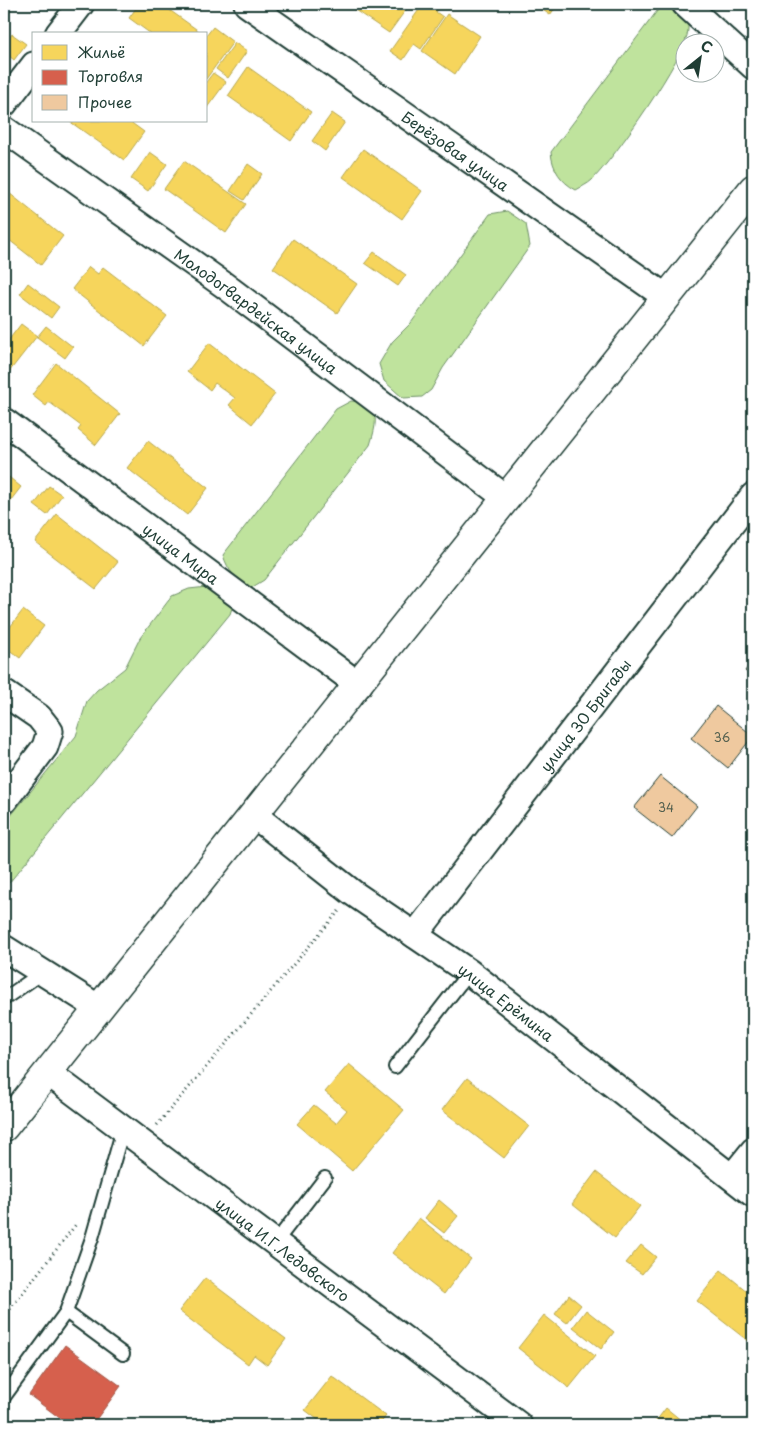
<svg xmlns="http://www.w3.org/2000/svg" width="757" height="1429" font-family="'Playpen Sans',sans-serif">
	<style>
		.green { fill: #bfe39d; stroke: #6f9068 }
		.homes { fill: #f6d55c; stroke: #b6a750 }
		.shops { fill: #d6604d; stroke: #9f5646 }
		.building { fill: #efc99f; stroke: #1f3d34 }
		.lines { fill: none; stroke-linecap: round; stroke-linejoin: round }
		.lane-casing { stroke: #1f3d34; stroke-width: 16 }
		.street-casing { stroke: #1f3d34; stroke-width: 29 }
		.secondary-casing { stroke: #1f3d34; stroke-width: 31 }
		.path { stroke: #1f3d34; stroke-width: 3; stroke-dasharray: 1 4; stroke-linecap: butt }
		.lane { stroke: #fff; stroke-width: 12 }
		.street { stroke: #fff; stroke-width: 25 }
		.secondary { stroke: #fff; stroke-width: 28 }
		.labels { text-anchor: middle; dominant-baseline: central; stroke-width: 5; stroke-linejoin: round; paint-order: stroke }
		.number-label { font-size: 12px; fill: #53604f }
		.street-label { font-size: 15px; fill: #1f3d34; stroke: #fff }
	</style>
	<rect width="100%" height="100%" fill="#fff"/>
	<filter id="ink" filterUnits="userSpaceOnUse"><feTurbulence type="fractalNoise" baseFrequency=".02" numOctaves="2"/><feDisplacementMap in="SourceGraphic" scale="10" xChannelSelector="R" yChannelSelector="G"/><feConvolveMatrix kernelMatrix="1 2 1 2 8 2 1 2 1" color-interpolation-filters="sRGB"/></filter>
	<g filter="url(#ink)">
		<g class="green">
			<path d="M666 5 677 7C682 14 689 20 688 30 687 55 613 160 592 180 588 184 581 187 576 190 561 182 552 169 551 152L657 11Z"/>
			<polygon points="507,211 526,224 530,246 443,368 431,390 422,397 403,398 384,381 379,364 392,342 411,323 490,214"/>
			<path d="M351 401C382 403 377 423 370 445L264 580 251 588C236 580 228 571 223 555L336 409Z"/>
			<polygon points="207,587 227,599 232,608 230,614 4,889 4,824 76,736 87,701 97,690 125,668 140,638 172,596 189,589"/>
		</g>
		<g class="homes">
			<polygon points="139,4 161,4 203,34 151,34 129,18"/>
			<polygon points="346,4 410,4 389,33"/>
			<polygon points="423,4 439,4 441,5 436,12 443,17 421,49 414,44 403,60 390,51"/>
			<polygon points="534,4 558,4 550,15"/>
			<polygon points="447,14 480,36 455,74 422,51"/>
			<polygon points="213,27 233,42 206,79 206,36"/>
			<polygon points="12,34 26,44 14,60 4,52 4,46"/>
			<polygon points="235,43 247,51 228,78 216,69"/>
			<polygon points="248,67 311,112 291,141 228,96"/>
			<polygon points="213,73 226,82 206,109 206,82"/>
			<polygon points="332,113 345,122 325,151 312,141"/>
			<polygon points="69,121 129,121 144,132 124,160"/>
			<polygon points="363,149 422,191 402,219 343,177"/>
			<polygon points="150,152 167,164 148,191 131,179"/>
			<polygon points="184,161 246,204 226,233 164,189"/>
			<polygon points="248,164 262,174 244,200 230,191"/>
			<polygon points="4,189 63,236 41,265 4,236"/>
			<polygon points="293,239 357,284 337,313 273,268"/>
			<polygon points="374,252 406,275 398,286 365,263"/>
			<polygon points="89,267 98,274 103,267 167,316 144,346 72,289"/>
			<polygon points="28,283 59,307 51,318 20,294"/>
			<polygon points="21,324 37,336 9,372 4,368 4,346"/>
			<polygon points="46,326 73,347 65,358 37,337"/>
			<polygon points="209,343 275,394 252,424 229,405 235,398 215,383 210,390 187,372"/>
			<polygon points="56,363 120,414 96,445 78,430 81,426 49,402 46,406 32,395"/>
			<polygon points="148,441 208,488 187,515 127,468"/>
			<polygon points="4,473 21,487 4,509"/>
			<polygon points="49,486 62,495 47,515 34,505"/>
			<polygon points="57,514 118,562 96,589 35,542"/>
			<polygon points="23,610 44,626 20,658 4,646 4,635"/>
			<polygon points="349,1064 404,1110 352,1171 297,1124 314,1105 336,1123 347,1110 325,1092"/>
			<polygon points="467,1078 529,1126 504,1158 442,1110"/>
			<polygon points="596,1172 640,1206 615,1238 572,1204"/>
			<polygon points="439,1200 458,1216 444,1233 425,1218"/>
			<polygon points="419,1218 471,1259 444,1294 392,1253"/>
			<polygon points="641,1245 656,1257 642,1274 626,1263"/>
			<polygon points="721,1270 753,1296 753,1334 748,1341 697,1301"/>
			<polygon points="205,1278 286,1339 267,1365 254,1355 248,1364 179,1311"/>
			<polygon points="569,1295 581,1305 567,1323 555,1314"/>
			<polygon points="586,1310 614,1332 601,1349 573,1327"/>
			<polygon points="544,1315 595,1356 569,1388 518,1348"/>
			<polygon points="332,1376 386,1416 379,1425 325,1425 305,1410"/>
			<polygon points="666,1408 687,1425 653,1425"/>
		</g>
		<polygon class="shops" points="65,1345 121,1386 92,1425 69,1425 29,1395"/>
		<g class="building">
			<polygon points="753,660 753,678 745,671"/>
			<polygon points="716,706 753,736 728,768 691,738"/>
			<polygon points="660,776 697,806 672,838 634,808"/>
		</g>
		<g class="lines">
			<g class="lane-casing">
				<g id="lane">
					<polyline points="4,999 43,972"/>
					<polyline points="395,1067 469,972"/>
					<polyline points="275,1243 325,1178"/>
					<polyline points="66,1312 92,1238 123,1129"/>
					<polyline points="4,1397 66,1312 123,1354"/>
				</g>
			</g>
			<g class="street-casing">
				<g id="street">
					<path id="s1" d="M247 4 666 297"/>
					<polyline points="685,4 753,66"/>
					<polyline points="58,34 81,4"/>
					<polyline points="4,104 34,65"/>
					<path id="s2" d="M4 129 224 285 506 498"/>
					<path id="s3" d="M4 421 359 685"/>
					<polyline points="4,693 39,717 50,731 45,747 4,801"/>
					<path id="s4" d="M254 815 353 893 469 972 753 1194"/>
					<path id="s5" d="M415 935 753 496"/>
					<polyline points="4,948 99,1008"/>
					<path id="s6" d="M47 1072 519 1425"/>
					<polyline points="732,1177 753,1151"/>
				</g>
			</g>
			<g class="secondary-casing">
				<polyline id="secondary" points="4,1127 753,189"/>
			</g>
			<g class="path">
				<polyline points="157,1125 339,911"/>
				<polyline points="4,1317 77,1223"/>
			</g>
			<use href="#lane" class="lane"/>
			<use href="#street" class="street"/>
			<use href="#secondary" class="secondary"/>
		</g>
	</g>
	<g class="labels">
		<g class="number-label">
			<text x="722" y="737">36</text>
			<text x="666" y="807">34</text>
		</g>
		<g class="street-label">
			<text stroke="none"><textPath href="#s1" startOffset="255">Берёзовая улица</textPath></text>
			<text stroke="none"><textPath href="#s2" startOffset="311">Молодогвардейская улица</textPath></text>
			<text stroke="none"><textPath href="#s3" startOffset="221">улица Мира</textPath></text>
			<text stroke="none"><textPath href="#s5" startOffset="278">улица 30 Бригады</textPath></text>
			<text stroke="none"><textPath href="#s4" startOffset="314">улица Ерёмина</textPath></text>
			<text stroke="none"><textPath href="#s6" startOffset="295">улица И.Г.Ледовского</textPath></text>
		</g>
	</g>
	<rect width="757" height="1429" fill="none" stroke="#fff" stroke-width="20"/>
	<rect x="10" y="10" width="737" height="1409" fill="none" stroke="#1f3d34" stroke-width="2" filter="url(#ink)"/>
	<rect x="32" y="32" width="175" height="90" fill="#ffffff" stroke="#a5b1ae"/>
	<rect x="42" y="45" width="25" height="15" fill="#f6d55c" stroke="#a5b1ae"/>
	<text x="78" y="58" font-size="15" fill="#1f3d34">Жильё</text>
	<rect x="42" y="70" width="25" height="15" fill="#d6604d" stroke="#a5b1ae"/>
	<text x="78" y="82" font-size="15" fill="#1f3d34">Торговля</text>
	<rect x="42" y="95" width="25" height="15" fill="#efc99f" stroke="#a5b1ae"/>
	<text x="78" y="108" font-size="15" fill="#1f3d34">Прочее</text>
	<g transform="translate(700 58) rotate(30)"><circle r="24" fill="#ffffff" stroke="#a5b1ae"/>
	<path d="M0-4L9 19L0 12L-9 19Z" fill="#1f3d34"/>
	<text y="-8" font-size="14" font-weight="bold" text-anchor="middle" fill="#1f3d34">С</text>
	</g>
</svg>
